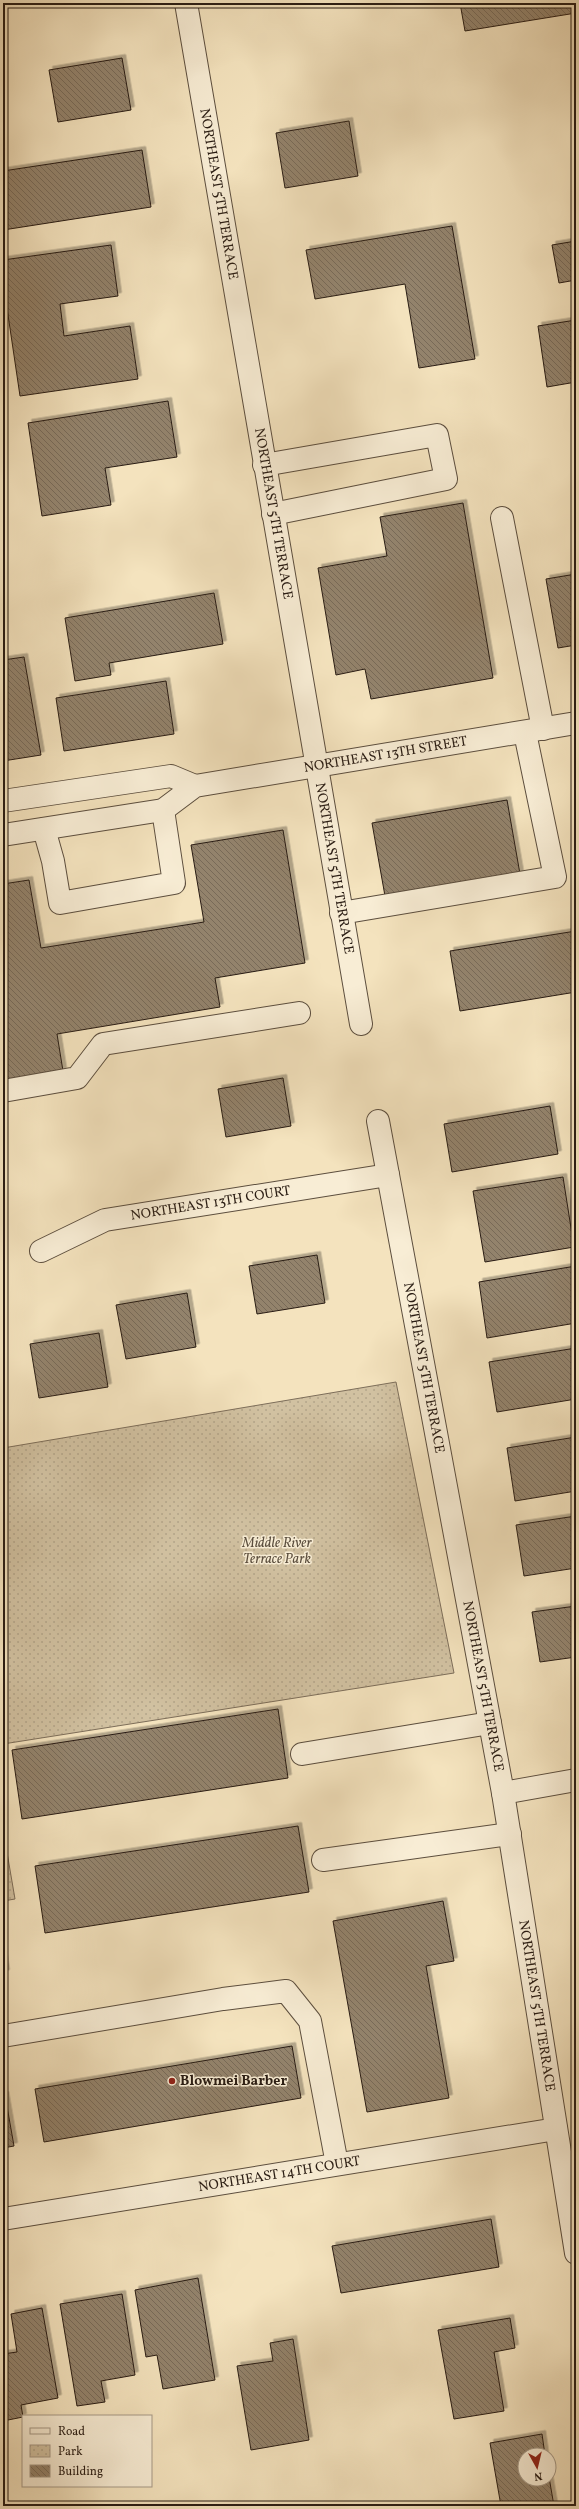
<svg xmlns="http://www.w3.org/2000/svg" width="579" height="2509" font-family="Vollkorn,serif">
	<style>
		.park { fill: url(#park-dots); stroke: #7d6e5a }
		.building { fill: url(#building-back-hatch); stroke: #291c13; filter: url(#shadow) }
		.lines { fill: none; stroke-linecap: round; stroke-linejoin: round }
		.minor-casing { stroke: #5c4e3e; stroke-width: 24 }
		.minor { stroke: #f8edd5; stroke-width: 22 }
		.poi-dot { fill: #8f2418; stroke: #f8edd5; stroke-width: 1.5 }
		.labels { text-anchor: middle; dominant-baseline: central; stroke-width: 3; stroke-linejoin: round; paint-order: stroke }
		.street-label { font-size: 14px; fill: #291c13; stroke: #f8edd5 }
		.park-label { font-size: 14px; font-style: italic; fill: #5b4e3e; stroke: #f8edd5 }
		.poi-label { font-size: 14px; font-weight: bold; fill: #291c13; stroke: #f8edd5; text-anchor: start }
	</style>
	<defs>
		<pattern id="park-dots" width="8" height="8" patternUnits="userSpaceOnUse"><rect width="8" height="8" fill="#d1c1a1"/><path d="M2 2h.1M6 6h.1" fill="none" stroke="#b3a58a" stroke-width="1.8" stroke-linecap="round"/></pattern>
		<pattern id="building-back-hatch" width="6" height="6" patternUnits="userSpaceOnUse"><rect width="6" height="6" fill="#93836c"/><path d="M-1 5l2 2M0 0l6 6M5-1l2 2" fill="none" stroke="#786a58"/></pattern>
		<filter id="shadow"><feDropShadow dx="3.5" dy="-3.5" stdDeviation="0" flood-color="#0004"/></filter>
	</defs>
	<rect width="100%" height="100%" fill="#f4e3be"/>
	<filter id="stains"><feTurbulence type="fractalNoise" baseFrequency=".005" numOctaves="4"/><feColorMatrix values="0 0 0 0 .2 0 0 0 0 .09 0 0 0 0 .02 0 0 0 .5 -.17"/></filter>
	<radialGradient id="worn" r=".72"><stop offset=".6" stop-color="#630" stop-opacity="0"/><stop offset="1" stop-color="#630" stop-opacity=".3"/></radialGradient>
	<g class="park">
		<polygon points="396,1382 454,1673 3,1744 3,1448"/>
		<polygon points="3,1829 15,1899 3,1901"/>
	</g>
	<g class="building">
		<polygon points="460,3 576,3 576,13 465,31"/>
		<polygon points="122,58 131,110 58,122 49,70"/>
		<polygon points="349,121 358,176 285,188 276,133"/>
		<polygon points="142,150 151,207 3,230 3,171"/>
		<polygon points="452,226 475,359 419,368 405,284 315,299 306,250"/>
		<polygon points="576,241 576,280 559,283 552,245"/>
		<polygon points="111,245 118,296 60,304 64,336 130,326 138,379 20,396 3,281 3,260"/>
		<polygon points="576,320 576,382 547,387 538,326"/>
		<polygon points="168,401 177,457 105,468 111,505 42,516 28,423"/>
		<polygon points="463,503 493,678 371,699 365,669 336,675 318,568 387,556 380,517"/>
		<polygon points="576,574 576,645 558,648 546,579"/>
		<polygon points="214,593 223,644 109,663 111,675 75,681 65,618"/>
		<polygon points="24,657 41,755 3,761 3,660"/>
		<polygon points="166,681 174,734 64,751 56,698"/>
		<polygon points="507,800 520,874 385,896 372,823"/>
		<polygon points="283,830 305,963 215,978 220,1007 57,1034 63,1071 3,1081 3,884 29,880 41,948 204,922 191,845"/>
		<polygon points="576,931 576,992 460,1011 450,951"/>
		<polygon points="283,1078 291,1126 226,1137 218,1089"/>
		<polygon points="550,1106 558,1154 452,1172 444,1124"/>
		<polygon points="563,1177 574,1247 485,1262 473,1191"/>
		<polygon points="317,1255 325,1303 257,1314 249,1266"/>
		<polygon points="576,1266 576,1323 487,1338 479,1282"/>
		<polygon points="187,1293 196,1347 126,1359 116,1305"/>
		<polygon points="99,1333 108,1387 39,1398 30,1344"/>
		<polygon points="576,1348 576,1399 497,1412 489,1362"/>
		<polygon points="576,1437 576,1491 515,1501 507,1448"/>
		<polygon points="576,1516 576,1568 524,1576 516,1525"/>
		<polygon points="576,1606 576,1657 540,1662 532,1612"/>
		<polygon points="278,1709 288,1778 22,1819 12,1750"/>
		<polygon points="298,1826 309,1892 45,1933 35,1866"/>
		<polygon points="443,1901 454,1961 426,1966 449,2098 367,2112 333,1921"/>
		<polygon points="3,1954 6,1973 3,1974"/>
		<polygon points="292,2046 301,2098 44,2142 35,2089"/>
		<polygon points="3,2095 5,2095 14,2146 3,2148"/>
		<polygon points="491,2219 499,2267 341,2293 332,2246"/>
		<polygon points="198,2278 215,2380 163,2389 157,2355 146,2357 135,2290"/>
		<polygon points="122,2294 135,2375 101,2381 105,2402 77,2406 60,2304"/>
		<polygon points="42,2308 58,2398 21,2405 23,2417 3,2421 3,2354 17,2352 11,2314"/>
		<polygon points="510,2318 515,2348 494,2352 504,2411 454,2419 438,2330"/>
		<polygon points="293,2339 309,2440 251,2450 237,2366 273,2361 270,2343"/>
		<polygon points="542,2434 545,2455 525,2455 525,2479 549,2479 549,2477 554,2506 501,2506 490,2443"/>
	</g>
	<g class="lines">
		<g class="minor-casing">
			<g id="minor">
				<path id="s1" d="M186 3 361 1024"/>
				<polyline points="264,465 437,435 446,479 273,514"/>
				<polyline points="502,518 543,729"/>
				<polyline points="3,801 171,776 195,786"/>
				<polyline points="44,829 53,861 60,903 174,883 163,810"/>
				<path id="s2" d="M3 835 163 810 195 786 576 723"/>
				<polyline points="341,913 555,877 525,733"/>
				<polyline points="3,1091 77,1078 103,1044 299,1013"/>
				<path id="s3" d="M378 1121 503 1793 576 2253"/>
				<path id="s4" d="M41 1251 105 1220 388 1175"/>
				<polyline points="302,1754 490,1723"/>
				<polyline points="503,1793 576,1780"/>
				<polyline points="323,1860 510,1834"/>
				<polyline points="3,2036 223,1999 286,1991 310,2021 337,2164"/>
				<path id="s5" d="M3 2219 556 2129"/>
			</g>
		</g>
		<use href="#minor" class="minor"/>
	</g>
	<circle class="poi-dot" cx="172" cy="2081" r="4"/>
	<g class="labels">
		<g class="street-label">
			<text stroke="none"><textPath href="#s1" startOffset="194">NORTHEAST 5TH TERRACE</textPath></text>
			<text stroke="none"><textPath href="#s1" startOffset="518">NORTHEAST 5TH TERRACE</textPath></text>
			<text stroke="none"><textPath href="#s2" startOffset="395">NORTHEAST 13TH STREET</textPath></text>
			<text stroke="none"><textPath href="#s1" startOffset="878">NORTHEAST 5TH TERRACE</textPath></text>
			<text stroke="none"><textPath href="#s4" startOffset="178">NORTHEAST 13TH COURT</textPath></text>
			<text stroke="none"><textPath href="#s3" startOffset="251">NORTHEAST 5TH TERRACE</textPath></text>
			<text stroke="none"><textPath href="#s3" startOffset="575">NORTHEAST 5TH TERRACE</textPath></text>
			<text stroke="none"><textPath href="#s3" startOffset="899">NORTHEAST 5TH TERRACE</textPath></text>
			<text stroke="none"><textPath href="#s5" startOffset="280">NORTHEAST 14TH COURT</textPath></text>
		</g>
		<g class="park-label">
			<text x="277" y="1543">Middle River<tspan x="277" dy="16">Terrace Park</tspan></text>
		</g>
		<g class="poi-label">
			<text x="180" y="2081">Blowmei Barber</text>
		</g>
	</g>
	<rect width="579" height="2509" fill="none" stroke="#f4e3be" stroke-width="16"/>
	<rect x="4" y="4" width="571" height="2501" fill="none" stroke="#291c13" stroke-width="2"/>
	<rect x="8" y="8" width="563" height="2493" fill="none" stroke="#291c13"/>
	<rect x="22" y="2415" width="130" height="72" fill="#f8edd5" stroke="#a59987"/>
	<rect x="30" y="2428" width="20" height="6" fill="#f8edd5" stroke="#a59987"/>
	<text x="58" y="2435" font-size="12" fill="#291c13">Road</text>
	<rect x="30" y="2445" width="20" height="12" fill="url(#park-dots)" stroke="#a59987"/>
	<text x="58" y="2455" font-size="12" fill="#291c13">Park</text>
	<rect x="30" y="2465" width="20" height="12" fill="url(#building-back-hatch)" stroke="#a59987"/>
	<text x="58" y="2475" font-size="12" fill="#291c13">Building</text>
	<g transform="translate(537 2467) rotate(172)"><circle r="19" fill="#f8edd5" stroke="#a59987"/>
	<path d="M0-3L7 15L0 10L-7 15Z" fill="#8f2418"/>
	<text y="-6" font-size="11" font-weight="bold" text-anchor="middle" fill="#291c13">N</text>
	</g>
	<rect width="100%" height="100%" filter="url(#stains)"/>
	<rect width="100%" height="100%" fill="url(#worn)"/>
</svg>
